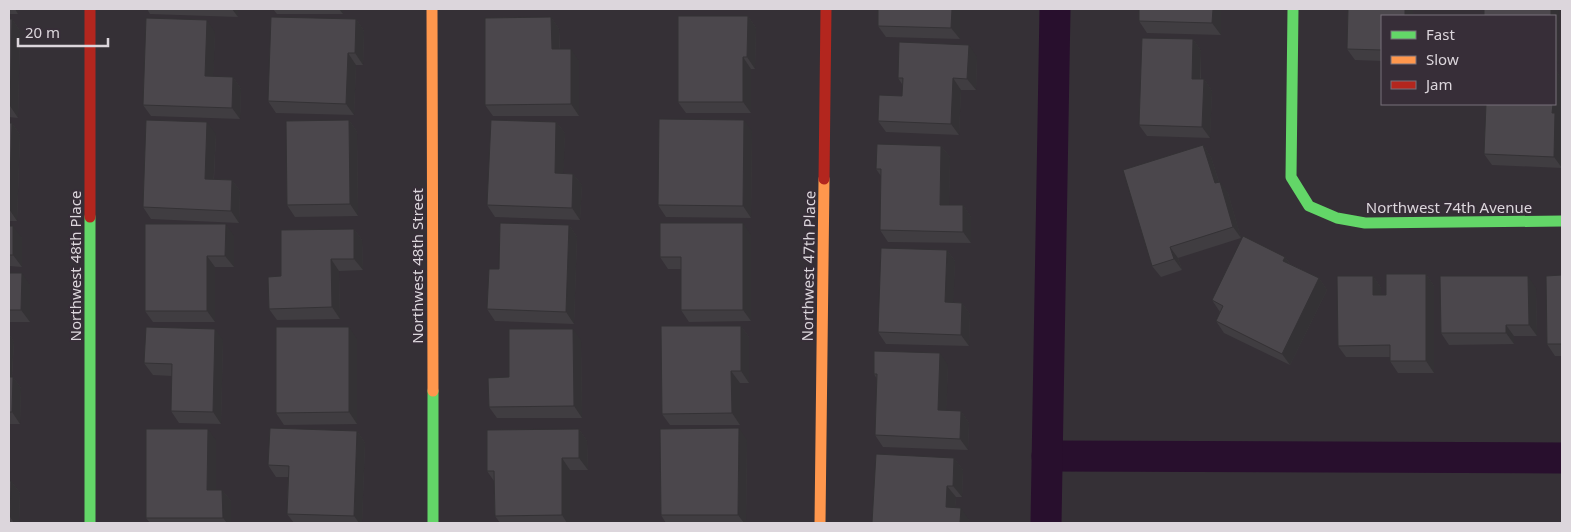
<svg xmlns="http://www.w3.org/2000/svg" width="1571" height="532" font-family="'Noto Sans',sans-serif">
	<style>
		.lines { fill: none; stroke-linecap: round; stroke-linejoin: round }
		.canal { stroke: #280f2d; stroke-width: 31 }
		.fast { stroke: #63d668; stroke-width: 11 }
		.slow { stroke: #ff974d; stroke-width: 11 }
		.jam { stroke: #b3261e; stroke-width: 11 }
		.wall { fill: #403d41 }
		.shaded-wall { fill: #343235 }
		.building { fill: #4b474c; stroke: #343235 }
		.labels { text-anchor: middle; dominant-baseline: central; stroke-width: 4; stroke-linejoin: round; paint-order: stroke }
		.street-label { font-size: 15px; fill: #dcd6dc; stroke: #372e38 }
	</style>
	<rect width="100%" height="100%" fill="#353036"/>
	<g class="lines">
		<g class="canal">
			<polyline points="1047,456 1562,458"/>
			<polyline points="1046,523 1055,9"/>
		</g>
		<g class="fast">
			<polyline points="1293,9 1291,177 1309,206 1337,218 1365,223 1562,221"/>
			<polyline points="90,217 90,523"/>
			<polyline points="433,391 433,523"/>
		</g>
		<g class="slow">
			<polyline points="432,9 433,391"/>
			<polyline points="820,523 824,179"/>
		</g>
		<g class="jam">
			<polyline points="90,9 90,217"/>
			<polyline points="824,179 826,9"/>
		</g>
	</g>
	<g class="wall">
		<rect x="9" y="9" width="9" height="5"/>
		<polygon points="147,9 238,9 238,17 150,14"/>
		<polygon points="273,9 343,9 343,14 277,14"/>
		<polygon points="721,9 757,9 756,10"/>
		<polygon points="960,9 960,39 886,37 878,26"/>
		<polygon points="1221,9 1221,35 1147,33 1139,21"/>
		<polygon points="1348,9 1413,9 1413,16 1382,16 1382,61 1355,60 1347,49"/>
		<polygon points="748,16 756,28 755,69 751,69 751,113 686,113 678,102"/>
		<polygon points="551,17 559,29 560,49 579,61 579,116 493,116 485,105"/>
		<polygon points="9,19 12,19 20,31 18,118 9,117"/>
		<polygon points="356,19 364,31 363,65 356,65 354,115 276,113 268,101"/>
		<polygon points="215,32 213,77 233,77 241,89 240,119 151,116 143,105"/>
		<polygon points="1193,39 1201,51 1201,79 1204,79 1212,91 1210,138 1147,136 1139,125"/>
		<polygon points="977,57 976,90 961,90 959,135 886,132 878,121 902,96 902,84 898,78"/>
		<polygon points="1555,69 1562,80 1561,121 1562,123 1562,168 1492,165 1484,154 1555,104"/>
		<polygon points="349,120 357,132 358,216 295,217 287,205"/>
		<polygon points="556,122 565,133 563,173 573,174 582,185 580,220 495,217 487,205"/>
		<polygon points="9,123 12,123 20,135 17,221 9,221"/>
		<polygon points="752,131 751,218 666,217 658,205"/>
		<polygon points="216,134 214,179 232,180 240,191 239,223 151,219 143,207"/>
		<polygon points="1203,145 1211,157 1219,182 1228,193 1241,238 1178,258 1182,270 1161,277 1152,266"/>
		<polygon points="941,146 950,157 949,205 963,205 971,217 971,243 888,242 880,230 881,176 876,169"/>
		<polygon points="145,224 234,236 234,267 215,267 215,322 153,322 145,311"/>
		<polygon points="569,225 577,237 574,324 495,321 487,309 499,269"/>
		<polygon points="9,226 22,238 22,267 9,266"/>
		<polygon points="354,229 362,240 363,270 339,271 340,319 277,320 269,309 281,276"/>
		<polygon points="751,235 751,321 689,322 681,310 681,269 668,269 660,257"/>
		<polygon points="947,250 955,261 953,302 962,303 970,314 969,346 886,344 878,332"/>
		<polygon points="1285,257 1290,264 1319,278 1327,290 1290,365 1224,333 1216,321 1220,312 1212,300"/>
		<polygon points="9,273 30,285 30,322 9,322"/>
		<polygon points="1426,274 1434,286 1434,373 1398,373 1390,361 1390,357 1346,357 1338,346 1373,276 1381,288 1381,295 1386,295"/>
		<polygon points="1562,275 1562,356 1555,356 1547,344"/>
		<polygon points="1536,288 1537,336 1514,336 1514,344 1449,345 1441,333"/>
		<polygon points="741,326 749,337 749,383 740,383 740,425 670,425 662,414"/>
		<polygon points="9,334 14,342 12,377 13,377 21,388 20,424 9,424"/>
		<polygon points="357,339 357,424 284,425 276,413"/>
		<polygon points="223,340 221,424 179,423 171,411 172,376 153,375 144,363"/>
		<polygon points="581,340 582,418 497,418 489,407 509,377"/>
		<polygon points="948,365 946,411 961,411 969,423 968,450 883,447 875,435 877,379 874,374"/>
		<polygon points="579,429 587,441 588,470 570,470 570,523 500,523 495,516 494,481 487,471"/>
		<polygon points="357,431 365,443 362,523 294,523 287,514 288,477 276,477 268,465"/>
		<polygon points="216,440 216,490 222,490 231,501 231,523 150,523 146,518"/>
		<polygon points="747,440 746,523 666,523 661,515"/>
		<polygon points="954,458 963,470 962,497 956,497 955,508 969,520 969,523 872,523"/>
		<polygon points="9,481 11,481 20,493 19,523 9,523"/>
	</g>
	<g class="shaded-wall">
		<polygon points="15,9 18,9 18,14"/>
		<polygon points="232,9 238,9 238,17"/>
		<polygon points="339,9 343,9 343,14"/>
		<polygon points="952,9 960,9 960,39 951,28"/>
		<polygon points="1213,9 1221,9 1221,35 1212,23"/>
		<rect x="1405" y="9" width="8" height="7"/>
		<polygon points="1551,9 1559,9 1558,64 1555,60 1555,16 1551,16"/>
		<polygon points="748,16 756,28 755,69 747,57"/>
		<polygon points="551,17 559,29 560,61 552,49"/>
		<polygon points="12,19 20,31 18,118 10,106"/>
		<polygon points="356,19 364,31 363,65 355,53"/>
		<polygon points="207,20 215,32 213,88 205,76"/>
		<polygon points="1193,39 1201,51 1200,91 1192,79"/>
		<polygon points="969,45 977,57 976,90 967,79"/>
		<polygon points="571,49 579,61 579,116 571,104"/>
		<polygon points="348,53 356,65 354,115 346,104"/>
		<polygon points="743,57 751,69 751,113 743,102"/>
		<polygon points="1555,69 1562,80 1561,121 1562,123 1562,168 1554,157 1552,113 1553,104 1555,104"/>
		<polygon points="233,77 241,89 240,119 232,108"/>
		<polygon points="953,78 961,90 959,135 951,124"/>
		<polygon points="1204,79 1212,91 1210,138 1202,127"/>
		<polygon points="349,120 357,132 358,216 350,204"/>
		<polygon points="744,120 752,131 751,218 743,206"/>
		<polygon points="207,122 216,134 213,191 205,179"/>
		<polygon points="556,122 565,133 563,185 555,173"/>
		<polygon points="12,123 20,135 17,221 9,209"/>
		<polygon points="1203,145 1211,157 1223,195 1215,183"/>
		<polygon points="941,146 950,157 949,216 940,205"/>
		<polygon points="573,174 582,185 580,220 572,208"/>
		<polygon points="232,180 240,191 239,223 231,211"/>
		<polygon points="1220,182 1228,193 1241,238 1233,227"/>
		<polygon points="963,205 971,217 971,243 963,232"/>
		<polygon points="743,223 751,235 751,321 743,310"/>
		<polygon points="226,224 234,236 234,267 225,256"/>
		<polygon points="569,225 577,237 574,324 566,312"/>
		<polygon points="13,226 22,238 22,267 13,255"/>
		<polygon points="354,229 362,240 363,270 354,259"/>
		<polygon points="1170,247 1178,258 1182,270 1174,259"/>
		<polygon points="947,250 955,261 953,314 945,302"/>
		<polygon points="207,256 215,267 215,322 207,311"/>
		<polygon points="1285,257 1293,269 1283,261"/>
		<polygon points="331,259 339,271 340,319 332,307"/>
		<polygon points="22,273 30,285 30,322 21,310"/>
		<polygon points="1426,274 1434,286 1434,373 1426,361"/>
		<polygon points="1373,276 1381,288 1381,307 1373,295"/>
		<polygon points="1528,276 1536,288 1537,336 1529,325"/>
		<polygon points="1319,278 1327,290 1290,365 1282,354"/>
		<polygon points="962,303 970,314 969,346 961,335"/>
		<polygon points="1506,325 1514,336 1514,344 1506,333"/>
		<polygon points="741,326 749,337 749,383 741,371"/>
		<polygon points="349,327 357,339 357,424 349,412"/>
		<polygon points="215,329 223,340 221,424 213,412"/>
		<polygon points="573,329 581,340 582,418 574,406"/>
		<polygon points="9,334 14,342 11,388 9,384"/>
		<polygon points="940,353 948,365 946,422 938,410"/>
		<polygon points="731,371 740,383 740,425 732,413"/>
		<polygon points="13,377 21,388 20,424 12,412"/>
		<polygon points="961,411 969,423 968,450 960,439"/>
		<polygon points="739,428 747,440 746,523 744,523 738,515"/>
		<polygon points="208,429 216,440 216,502 207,490"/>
		<polygon points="579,429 587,441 588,470 579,458"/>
		<polygon points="357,431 365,443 362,523 359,523 354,516"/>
		<polygon points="562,458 570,470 570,523 567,523 562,515"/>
		<polygon points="954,458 963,470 962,497 953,486"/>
		<polygon points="11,481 20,493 19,523 14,523 10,517"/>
		<polygon points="947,486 956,497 954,519 946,507"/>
		<polygon points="222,490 231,501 231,523 227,523 223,518"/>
		<polygon points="961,508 969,520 969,523 960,523"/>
	</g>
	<g class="building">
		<polygon points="878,9 952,9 951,28 878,26"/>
		<polygon points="1139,9 1213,9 1212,23 1139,21"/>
		<polygon points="1348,9 1405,9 1405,16 1382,16 1382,50 1347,49"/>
		<rect x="1484" y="9" width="67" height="7"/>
		<polygon points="678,16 748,16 747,57 743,57 743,102 678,102"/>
		<polygon points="271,17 356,19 355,53 348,53 346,104 268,101"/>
		<polygon points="551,17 552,49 571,49 571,104 485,105 485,18"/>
		<polygon points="146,18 207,20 205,76 233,77 232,108 143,105"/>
		<polygon points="9,19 12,19 10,106 9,106"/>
		<polygon points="1142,38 1193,39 1192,79 1204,79 1202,127 1139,125"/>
		<polygon points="899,42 969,45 967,79 953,78 951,124 878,121 879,95 902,96 903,78 898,78"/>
		<polygon points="1486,104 1553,104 1552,113 1555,113 1554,157 1484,154"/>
		<polygon points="659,119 744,120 743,206 658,205"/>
		<polygon points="146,120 207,122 205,179 232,180 231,211 143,207"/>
		<polygon points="349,120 350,204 287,205 286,121"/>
		<polygon points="491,120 556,122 555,173 573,174 572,208 487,205"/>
		<polygon points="9,123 12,123 9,209"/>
		<polygon points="877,144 941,146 940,205 963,205 963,232 880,230 881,169 876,169"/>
		<polygon points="1203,145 1215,183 1220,182 1233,227 1170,247 1174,259 1152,266 1123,170"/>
		<polygon points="500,223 569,225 566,312 487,309 489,269 499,269"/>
		<polygon points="660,223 743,223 743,310 681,310 681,257 660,257"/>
		<polygon points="145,224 226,224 225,256 207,256 207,311 145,311"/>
		<rect x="9" y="226" width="4" height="29"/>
		<polygon points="354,229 354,259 331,259 332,307 269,309 268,277 281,276 281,230"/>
		<polygon points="1243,236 1285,257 1283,261 1319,278 1282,354 1216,321 1223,306 1212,300"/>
		<polygon points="881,248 947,250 945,302 962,303 961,335 878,332"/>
		<polygon points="9,273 22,273 21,310 9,310"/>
		<polygon points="1386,274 1426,274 1426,361 1390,361 1390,345 1338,346 1337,276 1373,276 1373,295 1386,295"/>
		<polygon points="1562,275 1562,344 1547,344 1546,276"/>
		<polygon points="1440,276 1528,276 1529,325 1506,325 1506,333 1441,333"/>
		<polygon points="661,326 741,326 741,371 731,371 732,413 662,414"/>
		<polygon points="146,327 215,329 213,412 171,411 172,364 144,363"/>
		<polygon points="276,327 349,327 349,412 276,413"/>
		<polygon points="509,329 573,329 574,406 489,407 488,378 509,377"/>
		<polygon points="874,351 940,353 938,410 961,411 960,439 875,435 877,374 874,374"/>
		<polygon points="9,377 13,377 12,412 9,412"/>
		<polygon points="270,428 357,431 354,516 287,514 289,466 268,465"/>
		<polygon points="739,428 738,515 661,515 660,429"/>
		<polygon points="146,429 208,429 207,490 222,490 223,518 146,518"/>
		<polygon points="579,429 579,458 562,458 562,515 495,516 494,471 487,471 487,430"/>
		<polygon points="876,454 954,458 953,486 947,486 946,507 961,508 960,523 872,523"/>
		<polygon points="9,481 11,481 10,517 9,517"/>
	</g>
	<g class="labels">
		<g class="street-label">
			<text x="1449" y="207">Northwest 74th Avenue</text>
			<text transform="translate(75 266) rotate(-90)">Northwest 48th Place</text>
			<text transform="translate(417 266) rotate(-90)">Northwest 48th Street</text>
			<text transform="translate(808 266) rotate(-89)">Northwest 47th Place</text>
		</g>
	</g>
	<rect width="1571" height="532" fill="none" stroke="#dcd6dc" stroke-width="20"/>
	<rect x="1381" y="15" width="175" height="90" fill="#372e38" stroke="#79717a"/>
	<rect x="1391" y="31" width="25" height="8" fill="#63d668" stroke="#79717a"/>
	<text x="1426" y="40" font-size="15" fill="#dcd6dc">Fast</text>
	<rect x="1391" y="56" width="25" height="8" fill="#ff974d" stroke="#79717a"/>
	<text x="1426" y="65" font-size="15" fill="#dcd6dc">Slow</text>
	<rect x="1391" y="81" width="25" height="8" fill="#b3261e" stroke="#79717a"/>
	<text x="1426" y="90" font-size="15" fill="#dcd6dc">Jam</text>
	<path d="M18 38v8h90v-8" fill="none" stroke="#dcd6dc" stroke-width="2.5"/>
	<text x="25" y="38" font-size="15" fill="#dcd6dc" stroke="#372e38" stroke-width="4" paint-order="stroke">20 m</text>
</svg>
